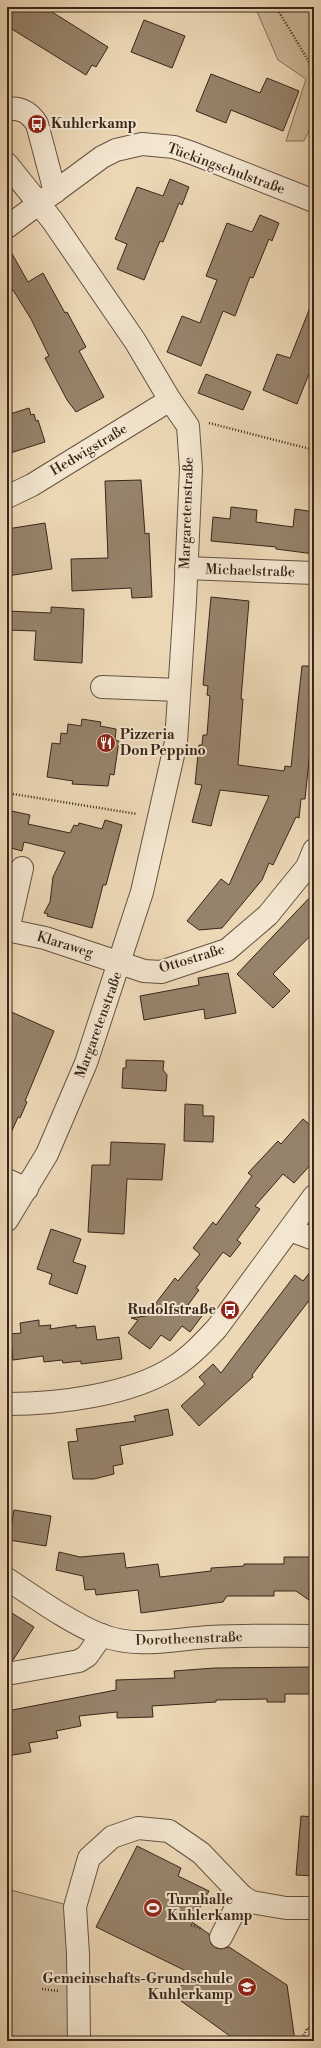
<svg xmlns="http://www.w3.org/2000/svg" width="321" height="2048" font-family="'Libre Bodoni',serif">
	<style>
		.green { fill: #ceba9b; stroke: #83705a }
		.building { fill: #96836b; stroke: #38261a }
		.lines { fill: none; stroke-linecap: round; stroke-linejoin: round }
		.minor-casing { stroke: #655241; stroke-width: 24 }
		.path { stroke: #38261a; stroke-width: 2.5; stroke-dasharray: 1 2; stroke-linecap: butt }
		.minor { stroke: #f3e6d0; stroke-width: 22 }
		.labels { text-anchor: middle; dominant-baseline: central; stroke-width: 4; stroke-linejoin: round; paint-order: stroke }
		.poi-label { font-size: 14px; font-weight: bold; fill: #38261a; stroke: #f3e6d0; text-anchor: start }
		.street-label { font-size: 14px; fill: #38261a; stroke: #f3e6d0 }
	</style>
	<rect width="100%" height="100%" fill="#edd8b6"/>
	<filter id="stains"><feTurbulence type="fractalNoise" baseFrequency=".005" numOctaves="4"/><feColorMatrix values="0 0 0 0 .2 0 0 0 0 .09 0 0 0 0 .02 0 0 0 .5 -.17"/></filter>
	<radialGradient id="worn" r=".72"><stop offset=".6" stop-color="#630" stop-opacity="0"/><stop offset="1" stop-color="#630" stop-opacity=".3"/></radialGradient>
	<g class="green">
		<polygon points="255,7 314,7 314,120 304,141 286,141 306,79 278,60"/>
		<polygon points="7,1889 75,1907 79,2041 7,2041"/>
	</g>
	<g class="building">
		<polygon points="7,7 44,7 108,47 96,67 92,65 86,75 7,26"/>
		<polygon points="144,20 185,36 172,68 131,52"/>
		<polygon points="211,74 260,93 267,78 299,91 283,131 231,110 226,123 196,111"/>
		<polygon points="170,179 189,187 182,205 179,203 163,242 160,241 144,280 117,269 127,244 115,239 137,187 163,196"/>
		<polygon points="260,215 279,223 272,241 269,239 253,278 250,277 235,316 223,311 201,366 167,352 182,316 200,323 217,280 206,276 227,223 252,232"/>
		<polygon points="7,245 28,282 43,273 65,313 67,312 86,347 79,351 104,397 76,412 67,400 45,358 49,356 31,319 13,290 7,293"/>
		<polygon points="313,300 314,361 297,404 263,390 277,354 290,358"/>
		<polygon points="206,374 251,392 243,410 198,393"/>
		<polygon points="29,408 31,415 34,414 36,421 38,420 45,442 7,454 7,415"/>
		<polygon points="141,480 145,534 149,533 152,597 132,598 131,588 72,591 71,559 108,558 105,481"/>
		<polygon points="231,507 257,510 256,522 293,527 295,509 314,512 314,554 276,549 276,547 211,541 213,517 230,519"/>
		<polygon points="45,523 52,569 7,576 7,529"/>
		<polygon points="211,597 249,601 241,699 243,699 238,765 284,771 285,766 291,767 302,666 314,666 314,741 311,741 305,799 301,799 299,818 296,817 273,865 269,863 262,880 222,928 199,930 187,921 221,879 229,885 269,796 220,790 211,826 192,822 202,785 195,784 199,745 202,745 203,735 207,735 210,696 207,695 208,686 203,685"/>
		<polygon points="51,607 84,609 82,663 34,660 36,631 7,630 7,611 51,613"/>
		<polygon points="82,719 101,722 100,726 116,729 115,740 119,741 114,775 110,774 108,786 72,784 73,781 47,777 52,743 60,744 61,733 67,734 68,724 81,726"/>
		<polygon points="7,810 30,815 28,824 70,833 74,825 78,826 79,823 102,829 105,820 122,825 106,885 103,885 92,928 47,916 48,914 44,913 50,902 53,877 65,852 24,842 22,851 7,847"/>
		<polygon points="314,893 314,932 273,974 290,991 273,1008 237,974"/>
		<polygon points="228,973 236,1013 205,1019 204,1009 144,1020 140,996 199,985 198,978"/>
		<polygon points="7,1010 54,1031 25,1101 27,1102 20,1118 18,1117 7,1142"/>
		<polygon points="126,1060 164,1061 163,1070 167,1075 166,1091 122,1088 123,1068 126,1068"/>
		<polygon points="185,1104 203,1105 203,1116 214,1116 213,1142 184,1141"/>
		<polygon points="303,1119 314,1128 314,1161 294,1183 283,1174 255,1206 260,1209 237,1240 241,1243 230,1257 223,1252 196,1288 199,1290 188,1305 202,1316 190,1332 182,1326 170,1341 161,1335 150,1349 128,1333 138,1320 131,1318 146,1316 175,1278 178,1281 200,1254 193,1248 213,1222 216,1225 252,1176 248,1173 278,1141 281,1144"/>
		<polygon points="111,1142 165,1144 162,1180 127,1179 124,1234 88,1232 92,1165 110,1165"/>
		<polygon points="51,1229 81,1239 73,1262 86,1266 77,1294 49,1284 52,1274 37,1269"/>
		<polygon points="314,1267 314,1294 252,1375 253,1377 199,1426 181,1406 205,1384 199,1377 213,1364 221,1373 295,1275 303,1281"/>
		<polygon points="39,1320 39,1326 51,1325 50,1329 76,1325 76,1328 95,1326 97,1340 119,1337 122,1359 81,1364 81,1361 63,1363 62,1360 44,1362 43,1356 13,1360 10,1334 21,1333 20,1323"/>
		<polygon points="168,1409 173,1435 120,1446 123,1464 113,1466 114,1474 94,1479 73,1479 68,1442 78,1441 76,1429 136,1421 134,1416"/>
		<polygon points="14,1510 51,1516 46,1546 9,1540"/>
		<polygon points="59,1552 80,1557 124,1553 126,1568 158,1564 160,1577 211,1571 211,1568 244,1566 244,1564 284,1564 284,1557 310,1557 309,1600 296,1591 274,1591 274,1596 227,1596 223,1602 141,1613 138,1590 96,1595 95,1589 85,1590 83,1576 56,1570"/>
		<polygon points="7,1610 34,1627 13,1660 7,1661"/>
		<polygon points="314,1667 314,1694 285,1694 285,1702 267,1702 267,1699 216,1700 216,1702 152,1706 153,1717 117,1718 117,1712 79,1716 81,1726 56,1731 58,1738 29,1743 31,1752 7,1756 7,1711 116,1690 116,1680 175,1678 174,1671 214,1668"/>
		<polygon points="301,1816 314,1817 314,1876 296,1875"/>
		<polygon points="137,1846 181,1868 178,1876 209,1891 192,1922 209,1934 211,1944 216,1948 221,1949 229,1947 287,1985 295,2041 237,2041 174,1996 190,1973 96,1927"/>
	</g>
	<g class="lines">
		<g class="minor-casing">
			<g id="minor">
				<path d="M7 109C21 107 30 113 37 124L55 192"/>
				<polyline points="7,164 52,220 135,341 170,400 188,426 191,469 185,601 176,742 142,892 86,1063 47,1154 7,1220"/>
				<polyline points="7,227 102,157 116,150 142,144 174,147 192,153 314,201"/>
				<polyline points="7,497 32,485 170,400"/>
				<polyline points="186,568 314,573"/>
				<polyline points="102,687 179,690"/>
				<polyline points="7,930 45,938 144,971 161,972 227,950 268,915 307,867 314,850"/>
				<polyline points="8,930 22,868"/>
				<polyline points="7,1180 27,1189"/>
				<polyline points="290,1230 314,1239"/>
				<path d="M7 1404C58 1404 131 1395 174 1367 191 1356 204 1342 217 1328L314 1196"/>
				<path d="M7 1579C36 1598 69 1622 101 1635 137 1649 174 1639 210 1637 245 1635 279 1636 314 1636"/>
				<polyline points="7,1674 79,1661 87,1656 102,1635"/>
				<polyline points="221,1937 242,1896"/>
				<polyline points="79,2041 78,1954 75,1907 89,1858 112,1837 138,1828 169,1831 201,1853 242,1896 251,1902 286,1908 314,1908"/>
			</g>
		</g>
		<g class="path">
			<polyline points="276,7 308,60 314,77"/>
			<polyline points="313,117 314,101"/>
			<polyline points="209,423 314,450"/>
			<polyline points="7,793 137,814"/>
			<polyline points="191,1925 202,1929"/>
			<polyline points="42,1989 58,1991"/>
			<polyline points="301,2041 307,2028 314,2031"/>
		</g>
		<use href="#minor" class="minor"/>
	</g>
	<defs>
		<g id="bus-disc" transform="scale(1)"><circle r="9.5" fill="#8f2418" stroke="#f3e6d0"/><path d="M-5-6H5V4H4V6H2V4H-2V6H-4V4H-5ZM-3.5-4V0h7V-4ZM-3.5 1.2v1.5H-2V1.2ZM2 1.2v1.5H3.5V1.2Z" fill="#fff"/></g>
		<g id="restaurant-disc" transform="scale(1)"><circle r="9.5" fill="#8f2418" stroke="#f3e6d0"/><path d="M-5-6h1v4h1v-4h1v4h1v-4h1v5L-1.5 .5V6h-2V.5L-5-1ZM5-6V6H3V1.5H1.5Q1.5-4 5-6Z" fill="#fff"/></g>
		<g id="stadium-disc" transform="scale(1)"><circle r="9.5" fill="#8f2418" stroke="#f3e6d0"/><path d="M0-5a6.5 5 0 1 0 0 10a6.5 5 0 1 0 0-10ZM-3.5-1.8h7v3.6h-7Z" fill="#fff"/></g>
		<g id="school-disc" transform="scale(1)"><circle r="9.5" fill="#8f2418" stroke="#f3e6d0"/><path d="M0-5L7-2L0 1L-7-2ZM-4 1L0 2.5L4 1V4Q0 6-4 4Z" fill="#fff"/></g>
	</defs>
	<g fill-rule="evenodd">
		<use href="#bus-disc" x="37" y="124"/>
		<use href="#restaurant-disc" x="106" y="743"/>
		<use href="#bus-disc" x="230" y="1310"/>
		<use href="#stadium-disc" x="153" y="1908"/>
		<use href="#school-disc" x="247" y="1987"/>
	</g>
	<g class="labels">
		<g class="poi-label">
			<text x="51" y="124">Kuhlerkamp</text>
			<text x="120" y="735">Pizzeria<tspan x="120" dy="16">Don Peppino</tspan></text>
			<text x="216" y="1310" text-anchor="end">Rudolfstraße</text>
			<text x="167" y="1900">Turnhalle<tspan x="167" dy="16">Kuhlerkamp</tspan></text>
			<text x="233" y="1979" text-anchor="end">Gemeinschafts-Grundschule<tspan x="233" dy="16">Kuhlerkamp</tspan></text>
		</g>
		<g class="street-label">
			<text transform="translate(226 169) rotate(20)">Tückingschulstraße</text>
			<text transform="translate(89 450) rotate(-31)">Hedwigstraße</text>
			<text transform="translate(187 513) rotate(-88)">Margaretenstraße</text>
			<text transform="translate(250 571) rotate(2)">Michaelstraße</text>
			<text transform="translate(65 945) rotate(17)">Klaraweg</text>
			<text transform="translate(192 959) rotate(-17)">Ottostraße</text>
			<text transform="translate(99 1025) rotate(-70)">Margaretenstraße</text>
			<text transform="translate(189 1639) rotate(-2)">Dorotheenstraße</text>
		</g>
	</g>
	<rect width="321" height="2048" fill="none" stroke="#edd8b6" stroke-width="24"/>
	<rect x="8" y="8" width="305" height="2032" fill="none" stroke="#38261a" stroke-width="2"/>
	<rect x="12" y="12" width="297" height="2024" fill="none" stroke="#38261a"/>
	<rect width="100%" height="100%" filter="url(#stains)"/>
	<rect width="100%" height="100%" fill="url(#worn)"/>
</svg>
